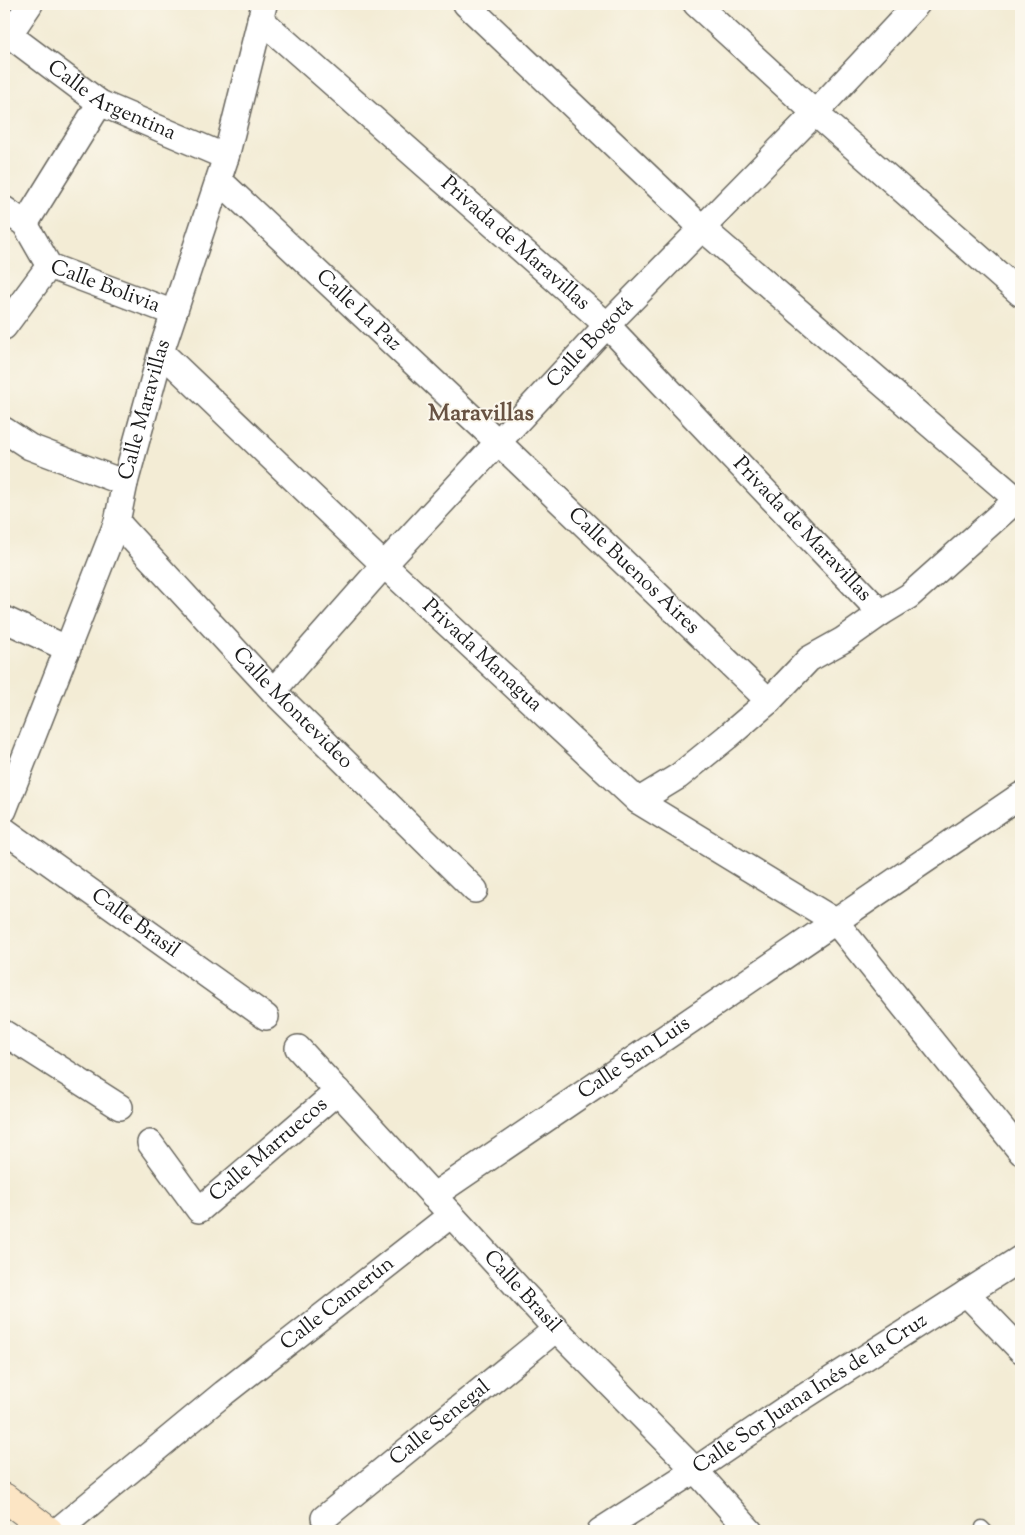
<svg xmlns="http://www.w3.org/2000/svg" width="1025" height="1535" font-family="'Sorts Mill Goudy',serif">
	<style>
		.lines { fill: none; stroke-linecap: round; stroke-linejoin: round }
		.lane-casing { stroke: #67655d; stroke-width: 15 }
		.street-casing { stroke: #67655d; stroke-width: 28 }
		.secondary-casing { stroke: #67655d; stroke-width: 30 }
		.lane { stroke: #fff; stroke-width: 12 }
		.street { stroke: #fff; stroke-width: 25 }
		.secondary { stroke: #fce5c4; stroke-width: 28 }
		.labels { text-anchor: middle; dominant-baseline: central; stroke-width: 4; stroke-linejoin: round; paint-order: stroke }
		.street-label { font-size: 21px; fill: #1c1c1c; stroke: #fbf7ec }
		.quarter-label { font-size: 24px; font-weight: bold; fill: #675242; stroke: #fbf7ec }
	</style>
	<rect width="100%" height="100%" fill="#fbf7ec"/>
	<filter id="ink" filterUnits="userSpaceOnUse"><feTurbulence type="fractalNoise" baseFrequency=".02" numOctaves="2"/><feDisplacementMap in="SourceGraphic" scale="10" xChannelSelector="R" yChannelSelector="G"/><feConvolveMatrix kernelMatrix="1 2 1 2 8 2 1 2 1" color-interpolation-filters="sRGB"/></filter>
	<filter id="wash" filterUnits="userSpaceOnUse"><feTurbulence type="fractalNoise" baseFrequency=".0096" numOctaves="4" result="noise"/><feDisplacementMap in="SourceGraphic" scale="20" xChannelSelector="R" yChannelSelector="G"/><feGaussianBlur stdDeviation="1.12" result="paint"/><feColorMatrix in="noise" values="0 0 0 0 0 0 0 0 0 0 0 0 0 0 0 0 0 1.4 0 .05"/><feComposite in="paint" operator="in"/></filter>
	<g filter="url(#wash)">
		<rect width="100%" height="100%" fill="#f3ecd5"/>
	</g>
	<g filter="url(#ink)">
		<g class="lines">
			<g class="lane-casing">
				<polyline id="lane" points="982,1527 986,1531"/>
			</g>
			<g class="street-casing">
				<g id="street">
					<polyline points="466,4 702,228 1021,503"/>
					<polyline points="696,4 815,113 1021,294"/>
					<path id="s1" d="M260 19 607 325 881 613"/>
					<path id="s2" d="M4 31 100 103 226 157"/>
					<polyline points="9,35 30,4"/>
					<path id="s3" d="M219 180 498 442 769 701"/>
					<path id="s4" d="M4 209 25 224 49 266 174 313"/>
					<polyline points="25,224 100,103"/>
					<polyline points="4,327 49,266"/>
					<path id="s5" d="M161 352 384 565 638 801 835 921 1021 1152"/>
					<polyline points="4,430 30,447 125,483"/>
					<path id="s6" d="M117 522 273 691 475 890"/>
					<polyline points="4,619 68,649"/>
					<path id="s7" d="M273 691 384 565 607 325 815 113 917 4"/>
					<polyline points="638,801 679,776 727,737 769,701 809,659 843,640 881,613 909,596 1021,496"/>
					<path id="s8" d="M4 810 117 522 125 483 161 352 226 157 264 5"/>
					<path id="s9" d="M4 830 266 1017"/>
					<polyline points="4,1033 120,1107"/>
					<path id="s10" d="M298 1048 556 1329 695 1470 750 1531"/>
					<path id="s11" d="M150 1143 199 1210 338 1091"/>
					<path id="s12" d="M433 1196 1021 795"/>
					<polyline points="966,1293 1021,1350"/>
					<path id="s13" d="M324 1518 556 1329"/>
					<path id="s14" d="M57 1531 224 1393 451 1215"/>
					<path id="s15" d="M600 1531 695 1470 788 1407 1021 1258"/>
				</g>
			</g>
			<g class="secondary-casing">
				<polyline id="secondary" points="4,1497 49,1531"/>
			</g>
			<use href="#lane" class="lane"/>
			<use href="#street" class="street"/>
			<use href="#secondary" class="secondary"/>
		</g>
	</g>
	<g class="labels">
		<g class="street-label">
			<text stroke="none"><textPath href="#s2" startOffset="129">Calle Argentina</textPath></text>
			<text stroke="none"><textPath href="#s1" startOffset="340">Privada de Maravillas</textPath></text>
			<text stroke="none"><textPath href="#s4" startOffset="134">Calle Bolivia</textPath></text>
			<text stroke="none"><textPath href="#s3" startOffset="191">Calle La Paz</textPath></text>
			<text stroke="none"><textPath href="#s7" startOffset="471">Calle Bogotá</textPath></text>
			<text stroke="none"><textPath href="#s8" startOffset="425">Calle Maravillas</textPath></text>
			<text stroke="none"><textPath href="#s1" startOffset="745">Privada de Maravillas</textPath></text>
			<text stroke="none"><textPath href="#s3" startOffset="570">Calle Buenos Aires</textPath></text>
			<text stroke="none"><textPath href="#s5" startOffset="442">Privada Managua</textPath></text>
			<text stroke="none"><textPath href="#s6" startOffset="256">Calle Montevideo</textPath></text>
			<text stroke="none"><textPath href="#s9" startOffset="161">Calle Brasil</textPath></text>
			<text stroke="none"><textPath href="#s12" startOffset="244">Calle San Luis</textPath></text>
			<text stroke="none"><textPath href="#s11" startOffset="175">Calle Marruecos</textPath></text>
			<text stroke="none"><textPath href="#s10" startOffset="331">Calle Brasil</textPath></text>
			<text stroke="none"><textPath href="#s14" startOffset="361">Calle Camerún</textPath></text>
			<text stroke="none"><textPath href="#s15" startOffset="251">Calle Sor Juana Inés de la Cruz</textPath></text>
			<text stroke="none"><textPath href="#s13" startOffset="150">Calle Senegal</textPath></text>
		</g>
		<g class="quarter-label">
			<text x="481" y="414">Maravillas</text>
		</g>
	</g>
	<rect width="1025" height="1535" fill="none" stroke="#fbf7ec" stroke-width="20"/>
</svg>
